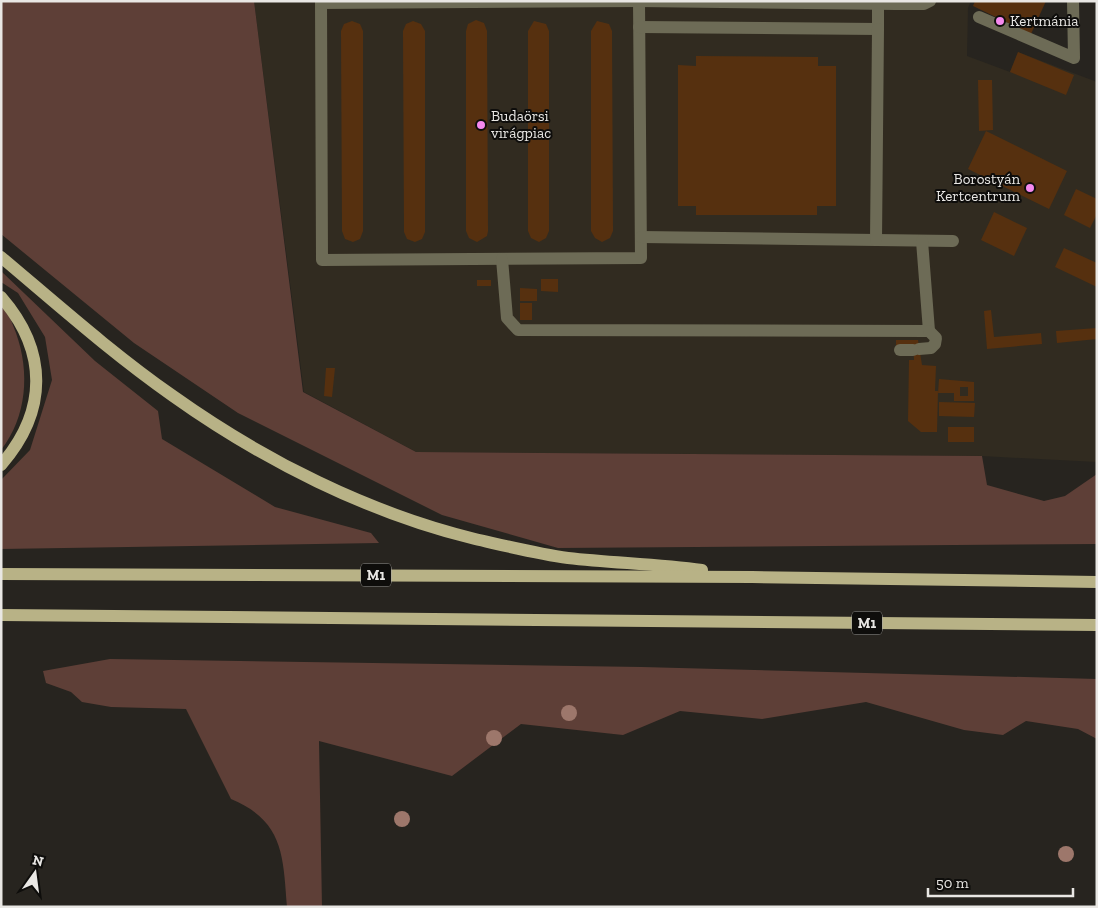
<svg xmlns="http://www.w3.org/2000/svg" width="1098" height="908" font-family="'Zilla Slab',serif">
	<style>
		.built { fill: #312b20 }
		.green { fill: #5e3f37 }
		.building { fill: #56300f; fill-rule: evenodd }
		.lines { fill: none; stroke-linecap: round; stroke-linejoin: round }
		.minor { stroke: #6d6b56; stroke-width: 12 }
		.major { stroke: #b8b286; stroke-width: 12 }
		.tree { fill: #9d776b }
		.poi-dot { fill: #f589ee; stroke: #0e0d0b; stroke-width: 2 }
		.labels { text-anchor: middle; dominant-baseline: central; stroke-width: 4; stroke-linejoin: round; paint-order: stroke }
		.shield { fill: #0e0d0b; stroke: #a7a6a3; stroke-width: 1 }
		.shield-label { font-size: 14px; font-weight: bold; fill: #e9e7e4 }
		.poi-label { font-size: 15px; fill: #e9e7e4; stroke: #0e0d0b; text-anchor: start }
	</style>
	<rect width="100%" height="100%" fill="#27241f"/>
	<polygon class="built" points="254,1 971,1 968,8 967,56 1010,72 1018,52 1097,82 1097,462 982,456 416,452 304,392"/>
	<g class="green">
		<polygon points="1,1 254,1 303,392 416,452 982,456 987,485 1044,501 1065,496 1097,474 1097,544 558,548 442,515 238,413 134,343 1,234"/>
		<polygon points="1,271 95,361 158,411 162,439 275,507 371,533 379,543 1,549 1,480 30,450 52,380 45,337 18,293 1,282"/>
		<path d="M1 307C10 314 12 323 16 333 30 372 27 417 1 450Z"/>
		<path d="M110 659 642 667 1097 679V739L1078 729 1026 721 1003 735 964 730 866 702 762 719 680 711 623 735 521 724 452 776 319 741 322 907H287C283 856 284 821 231 799L186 709 111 707 82 702 71 692 46 683 43 671Z"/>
	</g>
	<g class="building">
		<polygon points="975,1 1046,1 1031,34 973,6"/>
		<polygon points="476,20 484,23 487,31 488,231 487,236 477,242 469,238 466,231 466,31 468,24"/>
		<polygon points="352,21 360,24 363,31 363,231 360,239 353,242 345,239 342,231 341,31 344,24"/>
		<polygon points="413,21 421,24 425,31 425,232 422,239 415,242 407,239 404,232 403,31 406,24"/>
		<polygon points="534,21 546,24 549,31 549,231 546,238 539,242 531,238 528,231 528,31"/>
		<polygon points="597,21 609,24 612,31 613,231 610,238 602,242 595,238 591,231 591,31"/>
		<polygon points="1018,52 1074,75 1066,95 1010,72"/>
		<polygon points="696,56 818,57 818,66 836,66 836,206 817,206 817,215 696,215 696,206 678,206 678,65 696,66"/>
		<polygon points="978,80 992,80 993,130 979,131"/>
		<polygon points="986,131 1067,171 1049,209 968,169"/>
		<polygon points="1076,189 1097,199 1097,214 1090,228 1064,215"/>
		<polygon points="994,212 1027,228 1014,256 981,240"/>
		<polygon points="1064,248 1097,263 1097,287 1055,267"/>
		<polygon points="541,279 558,279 558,292 541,291"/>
		<rect x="477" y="280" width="14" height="6"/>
		<polygon points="520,288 537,289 537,301 520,301"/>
		<rect x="520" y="303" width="12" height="17"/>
		<polygon points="991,310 994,337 1041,333 1042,344 987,349 984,311"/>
		<polygon points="1097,328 1097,339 1057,343 1056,331"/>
		<polygon points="896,340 918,340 922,365 936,366 935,391 938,391 937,432 921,432 908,421 909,360 914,360 913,345 896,346"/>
		<polygon points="326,368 335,368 332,397 324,396"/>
		<path d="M939 379 974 382V401H954V393H938ZM960 387H968V396H960Z"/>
		<polygon points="939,402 975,403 974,417 939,416"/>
		<rect x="948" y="427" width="26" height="15"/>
	</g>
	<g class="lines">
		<g class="minor">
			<polyline points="321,1 322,260 641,258 639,1"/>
			<polyline points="321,3 639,1 896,4 924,4 930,1"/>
			<polyline points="979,17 1074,58 1073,1"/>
			<polyline points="639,27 878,29 878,4"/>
			<polyline points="641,237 953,241"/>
			<polyline points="876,240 878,29"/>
			<polyline points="502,259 507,318 518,330 929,331 922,241"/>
			<polyline points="919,349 931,348 935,344 936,338 929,331"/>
			<polyline points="900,350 913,350"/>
		</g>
		<g class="major">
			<path d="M1 257C58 305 113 354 173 396 263 460 368 513 475 539 506 546 538 554 568 558 613 563 658 564 702 570"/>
			<path d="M1 297C48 351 48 411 1 465"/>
			<polyline points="1,574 752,577 1097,582"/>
			<polyline points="1,615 1097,625"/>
		</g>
	</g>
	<g class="tree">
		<circle cx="569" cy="713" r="8"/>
		<circle cx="494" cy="738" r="8"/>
		<circle cx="402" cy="819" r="8"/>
		<circle cx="1066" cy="854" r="8"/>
	</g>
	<g class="poi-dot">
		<circle cx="1000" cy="21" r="5"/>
		<circle cx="481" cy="125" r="5"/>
		<circle cx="1030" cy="188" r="5"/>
	</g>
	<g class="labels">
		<g class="shield">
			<rect x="361" y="563.5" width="30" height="23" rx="4"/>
			<rect x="852" y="611.5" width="30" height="23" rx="4"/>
		</g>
		<g class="shield-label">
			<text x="376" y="575">M1</text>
			<text x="867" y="623">M1</text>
		</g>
		<g class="poi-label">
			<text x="1010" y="21">Kertmánia</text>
			<text x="491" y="116">Budaörsi<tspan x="491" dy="17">virágpiac</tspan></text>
			<text x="1020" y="179" text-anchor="end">Borostyán<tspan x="1020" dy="17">Kertcentrum</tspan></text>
		</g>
	</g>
	<rect width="1098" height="908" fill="none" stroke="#e9e7e4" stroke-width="5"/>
	<g transform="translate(35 873) rotate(14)" stroke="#0e0d0b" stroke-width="4" paint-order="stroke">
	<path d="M0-4L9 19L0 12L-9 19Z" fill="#e9e7e4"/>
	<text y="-8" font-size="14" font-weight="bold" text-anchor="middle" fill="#e9e7e4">N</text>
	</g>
	<path d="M928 888v8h145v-8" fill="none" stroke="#e9e7e4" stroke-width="2.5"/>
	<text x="936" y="888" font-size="15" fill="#e9e7e4" stroke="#0e0d0b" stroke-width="4" paint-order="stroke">50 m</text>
</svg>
